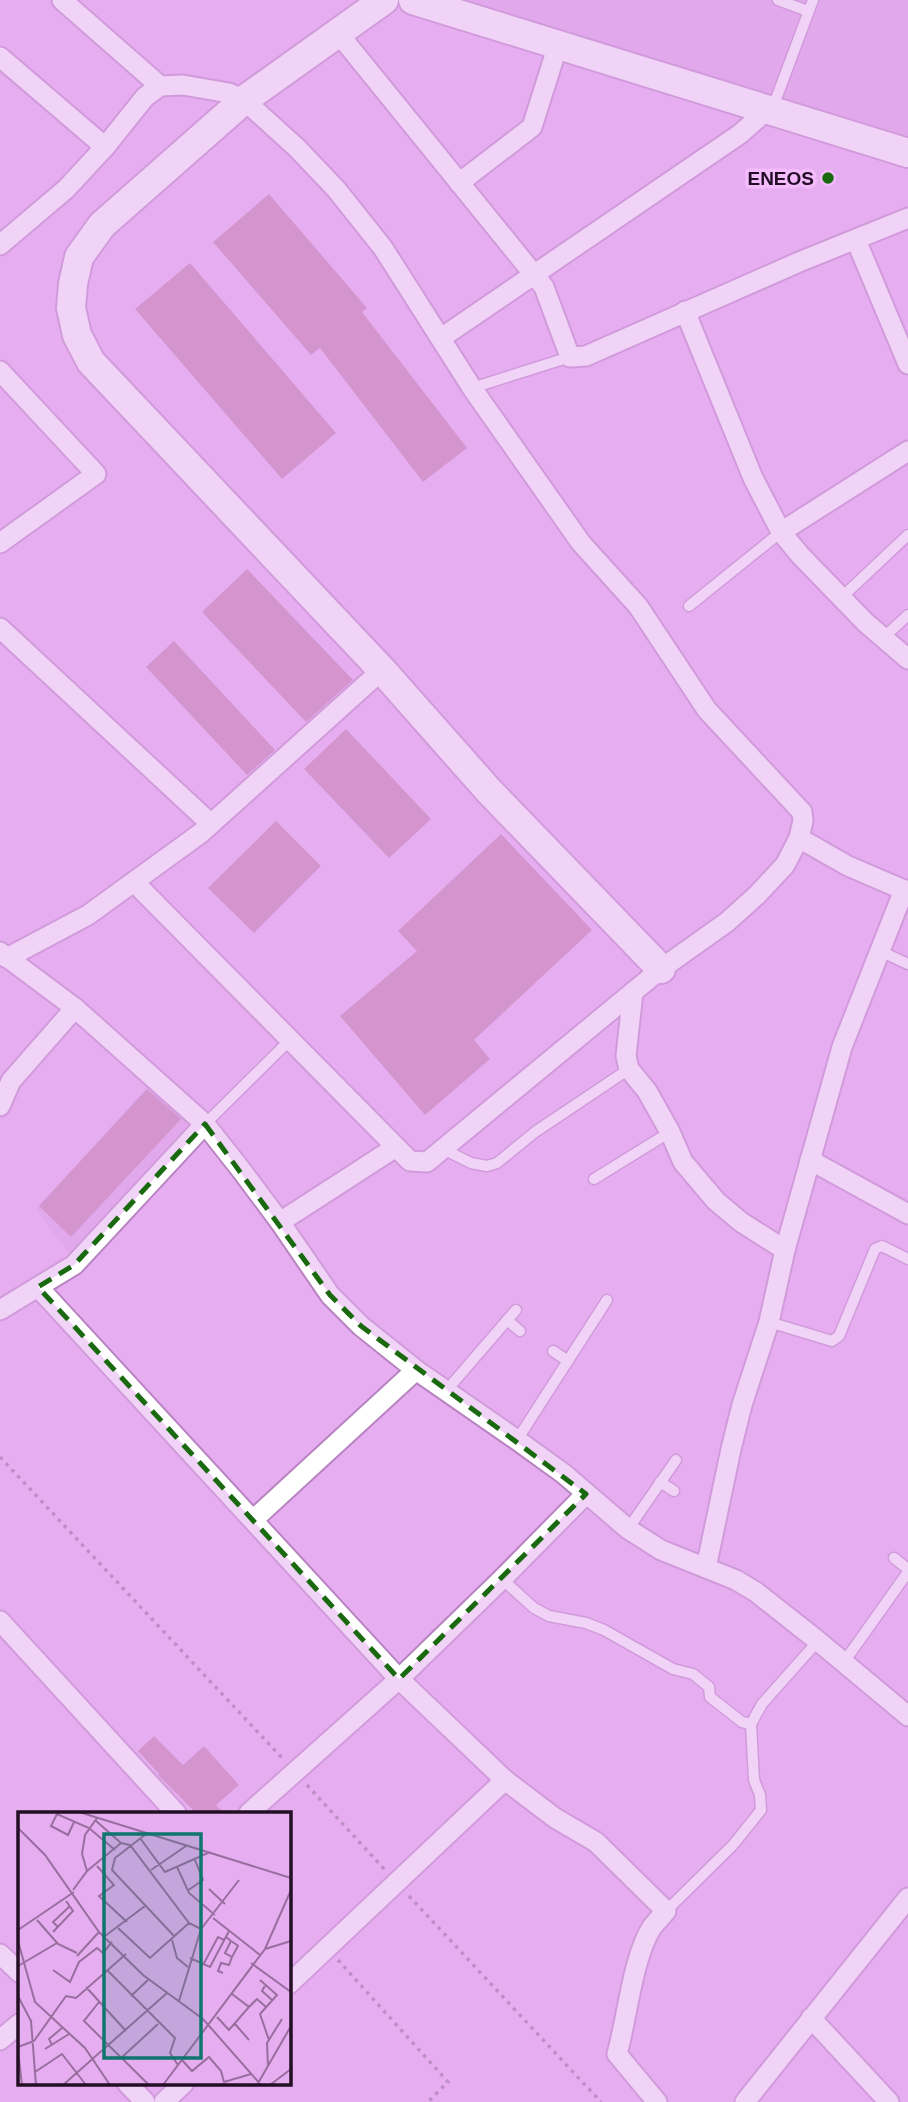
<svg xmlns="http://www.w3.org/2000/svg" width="908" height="2102" font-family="Arial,sans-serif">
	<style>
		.built { fill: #dca0e6 }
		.building { fill: #be76a4 }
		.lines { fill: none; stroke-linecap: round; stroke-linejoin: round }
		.lane-casing { stroke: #b883c1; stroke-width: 13 }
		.street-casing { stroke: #b883c1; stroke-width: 23 }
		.secondary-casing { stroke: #b883c1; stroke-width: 32 }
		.path { stroke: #8f6695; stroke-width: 3.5; stroke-dasharray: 3.5 5; stroke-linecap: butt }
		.lane { stroke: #fff; stroke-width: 10 }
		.street { stroke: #fff; stroke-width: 19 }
		.secondary { stroke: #fff; stroke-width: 28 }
		.marked { fill: none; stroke: #196a0e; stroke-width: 5; stroke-dasharray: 14 9; stroke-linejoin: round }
		.poi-dot { fill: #196a0e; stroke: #f4bbfd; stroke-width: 2.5 }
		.labels { text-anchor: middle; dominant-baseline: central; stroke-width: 7; stroke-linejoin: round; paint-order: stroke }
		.poi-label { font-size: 19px; font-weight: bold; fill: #230e26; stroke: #f4bbfd; text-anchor: end }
		.inset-road { fill: none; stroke: #986e9f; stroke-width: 2 }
		.view { fill: #0f766e; fill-opacity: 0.15; stroke: #0f766e; stroke-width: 3.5 }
		.inset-edge { fill: none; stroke: #230e26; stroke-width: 3.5 }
	</style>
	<rect width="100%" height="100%" fill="#e6aef0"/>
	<g class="built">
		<polygon points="467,0 908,0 908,137"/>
		<polygon points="150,1084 190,1120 190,1129 74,1252 67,1251 36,1210 42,1202"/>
	</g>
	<g class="building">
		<polygon points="269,194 367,308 362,312 467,448 423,482 320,348 311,355 213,242"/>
		<polygon points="190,263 336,433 282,479 135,309"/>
		<polygon points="247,569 353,680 306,722 202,612"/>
		<polygon points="174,641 275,750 247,775 146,667"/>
		<polygon points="346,729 431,819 389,858 304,769"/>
		<polygon points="276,821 321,866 254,933 208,888"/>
		<polygon points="501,834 592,930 474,1040 490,1059 425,1115 340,1016 417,951 398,931"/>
		<polygon points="147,1089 181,1119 71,1237 39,1206"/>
		<polygon points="154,1736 183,1765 204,1746 239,1785 216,1805 224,1813 196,1813 158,1775 159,1774 138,1751"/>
	</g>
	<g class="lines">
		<g class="lane-casing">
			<g id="lane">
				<polyline points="778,0 808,11"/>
				<polyline points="773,107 813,0"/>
				<polyline points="472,388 570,357"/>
				<polyline points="841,598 908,535"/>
				<polyline points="689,606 781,532"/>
				<polyline points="883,638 908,615"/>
				<polyline points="880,951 908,964"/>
				<polyline points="205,1124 291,1039"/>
				<polyline points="443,1149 471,1163 487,1166 497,1163 535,1132 629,1069"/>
				<polyline points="594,1179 670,1132"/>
				<polyline points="507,1320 520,1331"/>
				<polyline points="769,1322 832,1341 839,1336 875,1249 882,1246 908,1259"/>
				<polyline points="553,1351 568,1361"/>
				<polyline points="446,1391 516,1310"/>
				<polyline points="517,1440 607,1300"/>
				<polyline points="660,1482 674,1491"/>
				<polyline points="628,1529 676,1460"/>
				<polyline points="894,1558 908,1569"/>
				<polyline points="502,1579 534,1608 549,1616 586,1623 604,1630 673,1669 693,1674 709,1687 710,1697 742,1722 751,1724"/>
				<polyline points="844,1662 908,1572"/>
				<polyline points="666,1911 733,1845 761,1810 760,1795 754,1780 751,1724 762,1704 818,1641"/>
			</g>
		</g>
		<g class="street-casing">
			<g id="street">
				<polyline points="62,0 160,86"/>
				<polyline points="338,33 544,287 570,357 586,356 799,262 908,218"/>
				<polyline points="0,57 105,147"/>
				<polyline points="459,183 532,127 558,45"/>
				<polyline points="856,240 908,364"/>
				<polyline points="0,245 66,189 105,147 145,97 160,86 183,85 229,93 244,100 297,148 336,189 383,248 472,388 581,543 638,606 707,710 802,812 803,821 799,838 785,865 757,895 727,922 661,969 427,1162 410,1161 134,882"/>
				<polyline points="685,311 753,478 781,532 800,555 866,623 908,659"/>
				<polyline points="441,338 740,134 767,110"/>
				<polyline points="0,371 96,474 0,543"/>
				<polyline points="781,532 908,451"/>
				<polyline points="0,628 211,824"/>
				<polyline points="799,838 848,866 904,890 908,890"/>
				<polyline points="0,952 75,1008 205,1124 242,1171 280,1222 330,1295 361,1326 416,1370 517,1440 564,1474 628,1529 661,1550 736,1580 756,1592 818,1641 908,1716"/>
				<polyline points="7,958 88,915 201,833 382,670"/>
				<polyline points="633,992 626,1056 629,1069 647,1091 670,1132 683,1162 716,1201 741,1222 785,1250"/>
				<polyline points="0,1106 11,1081 75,1008"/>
				<polyline points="810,1160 908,1214"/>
				<polyline points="280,1222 396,1147"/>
				<path d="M38 1287 399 1679 505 1780 555 1818 596 1842 666 1911C662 1916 656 1922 652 1927 633 1956 627 2019 617 2054L657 2102"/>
				<polyline points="0,1310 74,1265 205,1124"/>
				<polyline points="253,1520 416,1370"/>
				<polyline points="706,1568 731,1449 742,1405 769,1322 785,1250 842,1047 904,890"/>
				<polyline points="0,1621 176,1813"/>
				<polyline points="249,1813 399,1679 502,1579 586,1494"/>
				<polyline points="0,1954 19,1972"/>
				<polyline points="289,1984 505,1780"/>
				<polyline points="811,2018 889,2102"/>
				<polyline points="0,2040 19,2024"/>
				<polyline points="127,2083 145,2102"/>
				<polyline points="164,2102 184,2083"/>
				<polyline points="745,2102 908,1898"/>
			</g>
		</g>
		<g class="secondary-casing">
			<g id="secondary">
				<polyline points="384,0 244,100 102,225 79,257 73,284 71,308 77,335 91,362 382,670 489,791 661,969"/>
				<polyline points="413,0 908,153"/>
			</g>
		</g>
		<g class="path">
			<polyline points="0,1457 283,1759"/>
			<polyline points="307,1785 385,1870"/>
			<polyline points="409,1896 601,2102"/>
			<polyline points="338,1960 448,2082 428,2102"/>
		</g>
		<use href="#lane" class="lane"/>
		<use href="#street" class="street"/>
		<use href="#secondary" class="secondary"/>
	</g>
	<path d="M0 0H908V2102H0ZM205 1124 330 1295 361 1326 586 1494 399 1679 38 1287 74 1265Z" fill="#e6aef0" fill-opacity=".55" fill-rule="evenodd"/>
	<path class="marked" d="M205 1124 330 1295 361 1326 586 1494 399 1679 38 1287 74 1265Z"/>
	<circle class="poi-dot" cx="828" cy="178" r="7"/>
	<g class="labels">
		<g class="poi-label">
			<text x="814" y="178">ENEOS</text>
		</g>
	</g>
	<g transform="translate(18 1812)">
		<rect width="273" height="273" fill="#e6aef0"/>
		<path class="inset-road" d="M61 0 273 66M77 8 103 31M56 10 50 23 33 14 39 2 71 16 97 38M0 16 27 43 81 120 125 163 185 207 243 273M128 22 97 46 94 58 157 125M122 26 147 60 190 41M79 54 96 73 81 84 109 110M159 55 171 81 197 103M133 58 168 34M69 59 103 31 112 33 171 111 183 117 221 68M191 77 207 92M55 78 69 59 64 42 67 23 79 6M169 79 185 68 177 48M195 106 242 143M19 108 40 132 59 141M40 115 35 110 52 94M100 116 132 146 171 111M0 118 56 80M35 120 55 99 48 89M87 124 127 94M208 125 213 129 219 133 220 134 214 145 207 141 213 129M154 128 159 146 170 155M0 129 17 190 67 236 92 273M247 137 273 129M59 144 81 120M172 146 192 155 211 119M233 151 273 180M185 153 200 125 206 128M0 154 39 131M35 158 52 170 61 150 79 136 85 141 94 130M90 159 157 226 152 241 160 253M205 161 200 159 203 151 211 153 214 145M242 168 259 183 242 202 251 228M248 172 244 179 254 188M68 175 108 219M0 184 13 209 18 273M113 184 130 168M161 189 183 117M81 190 66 209 131 273M231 195 239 187 248 195M199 205 211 218 231 195 214 182M217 212 231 228M34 233 31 227 44 216M0 235 16 229 48 184 58 186 108 142M27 237 51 222M0 239 4 273M102 247 140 212M164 248 174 259 191 245 203 259 206 270 233 262M250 255 249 231 264 207M17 260 44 242 68 273M45 273 149 181M145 273 247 137 273 78M239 273 273 214M252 273 273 257"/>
		<path class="view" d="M86 22H183V246H86Z"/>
		<rect width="273" height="273" class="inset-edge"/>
	</g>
</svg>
